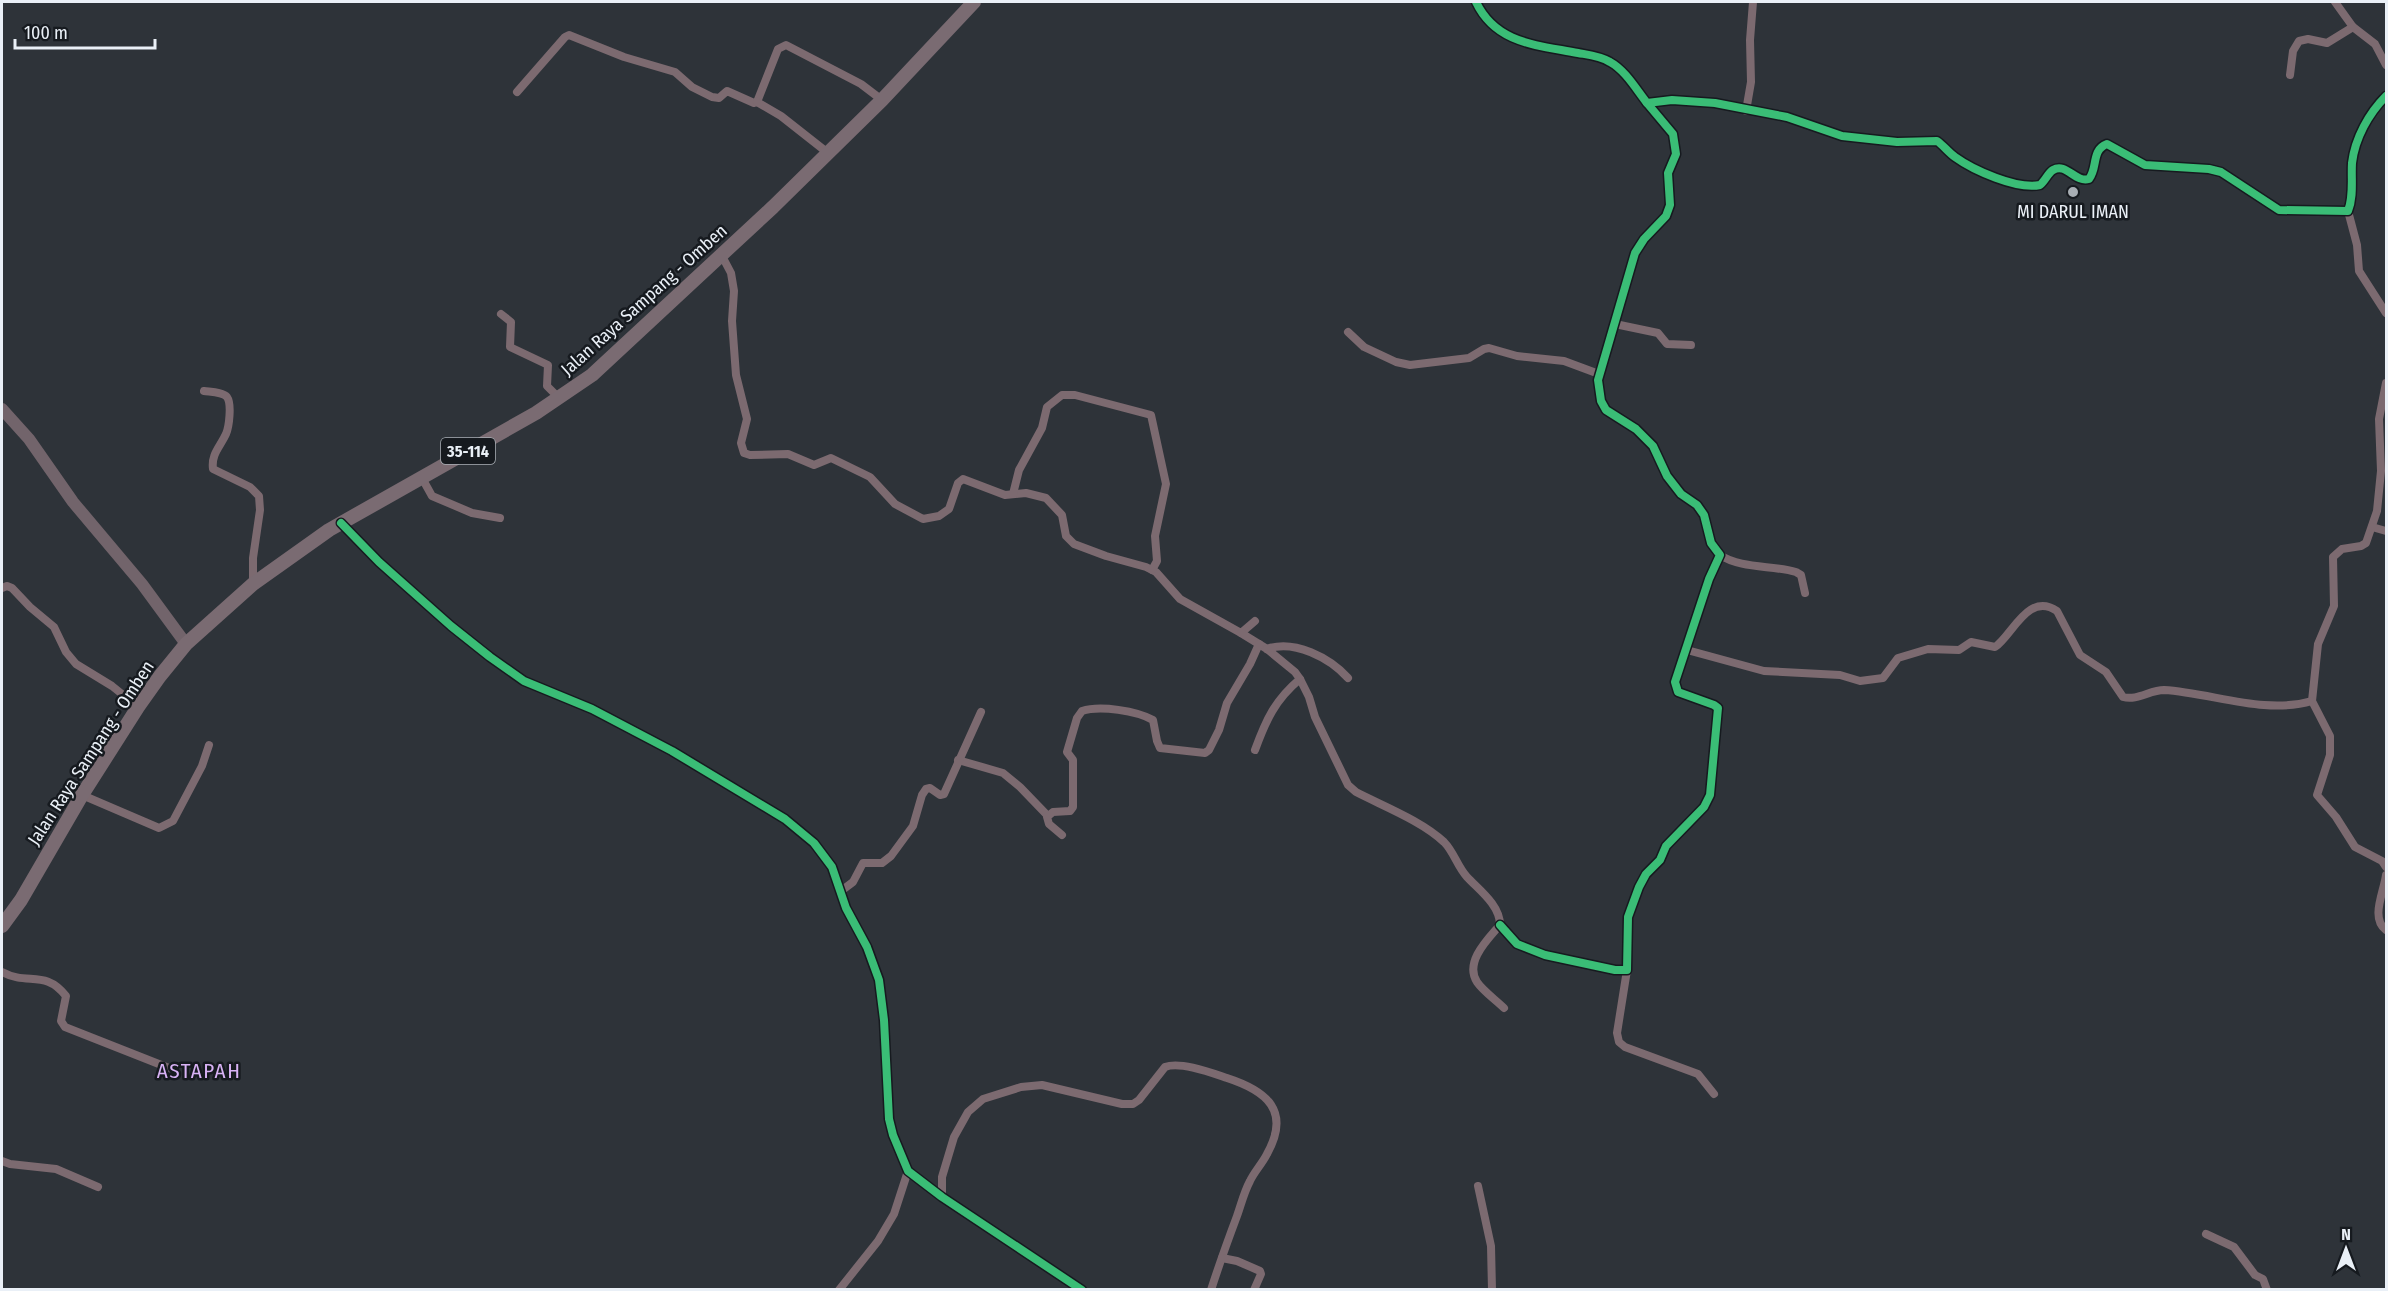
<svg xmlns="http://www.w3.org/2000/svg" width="2388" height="1291" font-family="'Fira Sans Condensed',sans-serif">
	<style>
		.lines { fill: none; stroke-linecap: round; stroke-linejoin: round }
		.street { stroke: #7c6a70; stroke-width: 8 }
		.secondary { stroke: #72646b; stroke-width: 12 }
		.primary { stroke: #7a6b72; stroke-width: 14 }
		.cycleway-casing { stroke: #161a1f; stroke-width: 11 }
		.cycleway { stroke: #3abd76; stroke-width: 8 }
		.poi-dot { fill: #a8aeb4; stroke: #161a1f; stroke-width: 2 }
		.labels { text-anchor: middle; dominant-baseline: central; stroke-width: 5; stroke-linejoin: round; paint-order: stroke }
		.shield { fill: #161a1f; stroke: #aab0b6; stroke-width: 1.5 }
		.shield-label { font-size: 16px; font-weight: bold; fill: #eaf0f7 }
		.poi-label { font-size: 18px; fill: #eaf0f7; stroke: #161a1f }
		.street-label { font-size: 18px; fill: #eaf0f7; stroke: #161a1f }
		.quarter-label { font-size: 21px; letter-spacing: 1.5px; fill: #d8b2f5; stroke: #161a1f }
	</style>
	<rect width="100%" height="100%" fill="#2e3339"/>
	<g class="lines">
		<g class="street">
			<path d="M1476 2C1496 44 1537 45 1578 53 1589 55 1600 56 1610 62 1625 70 1636 89 1647 103L1672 100 1715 103 1787 117 1842 136 1897 142 1937 141C1943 145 1948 152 1955 157 1973 170 2017 190 2040 185 2045 181 2048 173 2053 170 2066 162 2075 183 2089 179 2098 168 2091 150 2107 144L2145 165 2209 169 2221 172 2279 210 2348 211C2354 196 2351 179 2352 163 2355 138 2369 113 2386 96"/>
			<polyline points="2335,2 2353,27 2375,44 2386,65"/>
			<polyline points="2290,75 2293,51 2299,41 2308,39 2327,43 2353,27"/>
			<polyline points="517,92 565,37 569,35 624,57 675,72 692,87 712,97 719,98 727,91 754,103 757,102 778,49 786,45 861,84 882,100"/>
			<polyline points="757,102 781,116 828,153"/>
			<polyline points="1746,111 1751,82 1750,40 1753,2"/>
			<polyline points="2348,211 2357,245 2359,271 2386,313"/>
			<polyline points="722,256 731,273 734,291 732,321 736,375 747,419 741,443 744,453 750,455 788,454 814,465 831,458 870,477 895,504 923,519 939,516 949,509 958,483 963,479 1005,495 1026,493 1046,498 1062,515 1066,536 1074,544 1106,556 1146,567 1156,572 1180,599 1241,633 1255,621"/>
			<polyline points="501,314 511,322 510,347 548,365 547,386 559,398"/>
			<polyline points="1615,324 1658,333 1667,344 1691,345"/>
			<polyline points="1348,332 1364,347 1396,362 1410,365 1469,358 1484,349 1489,348 1517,356 1564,361 1599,374"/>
			<polyline points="2386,383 2379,419 2381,471 2377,511 2366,543 2361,546 2342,549 2333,557 2334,606 2318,644 2312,701 2330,736 2330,755 2317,795 2336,817 2355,847 2382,861 2386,867"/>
			<path d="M204 391C210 392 223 392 227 397 232 404 229 427 226 434 220 447 211 454 213 469L250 487 259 496 260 510 253 558V584"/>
			<polyline points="422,478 432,496 472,513 500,518"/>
			<polyline points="1013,494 1019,470 1042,428 1047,407 1062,395 1075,395 1151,415 1166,484 1155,536 1157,561 1152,570"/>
			<polyline points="341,523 379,562 451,626 490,657 524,681 592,709 672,751 785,819 814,843 832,867 846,908 867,947 879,980 884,1020 889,1119 893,1135 908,1171 942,1197 1082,1290"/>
			<polyline points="2372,527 2386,531"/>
			<path d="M1720 555C1741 569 1772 565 1796 572L1801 575 1805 593"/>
			<polyline points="2,588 7,586 12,588 30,607 54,627 66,652 76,664 112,686 138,707"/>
			<path d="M1241 633 1267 649 1295 672 1300 679 1309 697 1315 717 1348 785 1356 792C1383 806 1422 821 1444 842 1454 852 1457 866 1467 877 1479 890 1500 905 1500 925 1488 939 1464 962 1477 982 1483 991 1496 1000 1504 1008"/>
			<path d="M1267 649C1294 639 1330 658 1348 678"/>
			<path d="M1687 650 1764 671 1840 675 1860 681 1883 678 1898 658 1928 649 1959 650 1971 642 1995 647C2012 636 2028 591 2057 611L2080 655 2106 672 2123 697C2137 701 2150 690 2164 690 2213 693 2264 715 2312 701"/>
			<path d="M1255 750C1266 720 1275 700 1300 679"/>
			<polyline points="958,760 1003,773 1020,787 1047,815"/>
			<polyline points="82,795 159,828 173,821 202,766 209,745"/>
			<path d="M1062 835 1049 824 1047 817 1053 812 1070 811 1073 807V760L1067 752 1077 718 1082 711C1100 705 1137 711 1153 720L1157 741 1160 748 1205 753 1209 750 1219 730 1227 703 1250 664 1259 644"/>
			<path d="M2386 875C2384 892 2370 918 2386 930"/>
			<polyline points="841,891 853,882 863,863 882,863 891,856 913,826 922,795 926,789 930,788 940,795 944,794 981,712"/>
			<polyline points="1500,925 1517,944 1545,955 1615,970 1627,970 1628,917 1639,887 1646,874 1660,860 1666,846 1704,807 1710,795 1718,708 1714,705 1678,692 1675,682 1709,579 1720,555 1711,543 1704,515 1697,505 1681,494 1667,476 1653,446 1636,429 1606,410 1601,401 1598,380 1635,253 1644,239 1666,216 1670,205 1668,173 1676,154 1673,134 1647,103"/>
			<polyline points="1627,970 1617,1033 1619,1042 1625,1047 1698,1074 1714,1094"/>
			<path d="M2 972C28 986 45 969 66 996L61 1021 65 1027 169 1068"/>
			<polyline points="2,1161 10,1164 56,1169 98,1187"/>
			<polyline points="1478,1186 1491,1246 1492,1290"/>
			<path d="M942 1197V1177L954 1137 968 1112 983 1099 1021 1087 1042 1085 1122 1104H1133L1139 1100 1165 1067C1180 1061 1212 1073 1227 1078 1267 1091 1291 1111 1267 1154 1262 1164 1254 1172 1250 1181 1244 1192 1241 1205 1237 1216 1228 1240 1219 1265 1211 1290"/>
			<polyline points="2206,1234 2234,1247 2255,1275 2263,1279 2267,1290"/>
			<polyline points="1222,1258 1237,1261 1260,1271 1261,1274 1254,1290"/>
			<polyline points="839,1290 878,1241 894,1214 908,1171"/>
		</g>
		<polyline class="secondary" points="2,409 29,439 73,502 142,584 186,644"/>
		<polyline class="primary" points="2,926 21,900 82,795 138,707 160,676 186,644 253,584 329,530 536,413 592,375 773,207 882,100 974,2"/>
		<g class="cycleway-casing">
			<g id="cycleway">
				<path d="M1476 2C1496 44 1537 45 1578 53 1589 55 1600 56 1610 62 1625 70 1636 89 1647 103L1672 100 1715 103 1787 117 1842 136 1897 142 1937 141C1943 145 1948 152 1955 157 1973 170 2017 190 2040 185 2045 181 2048 173 2053 170 2066 162 2075 183 2089 179 2098 168 2091 150 2107 144L2145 165 2209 169 2221 172 2279 210 2348 211C2354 196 2351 179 2352 163 2355 138 2369 113 2386 96"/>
				<polyline points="341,523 379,562 451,626 490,657 524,681 592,709 672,751 785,819 814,843 832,867 846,908 867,947 879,980 884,1020 889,1119 893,1135 908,1171 942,1197 1082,1290"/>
				<polyline points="1500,925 1517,944 1545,955 1615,970 1627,970 1628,917 1639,887 1646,874 1660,860 1666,846 1704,807 1710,795 1718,708 1714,705 1678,692 1675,682 1709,579 1720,555 1711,543 1704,515 1697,505 1681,494 1667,476 1653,446 1636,429 1606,410 1601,401 1598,380 1635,253 1644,239 1666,216 1670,205 1668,173 1676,154 1673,134 1647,103"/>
			</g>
		</g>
		<use href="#cycleway" class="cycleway"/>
	</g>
	<circle class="poi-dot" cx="2073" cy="192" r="6"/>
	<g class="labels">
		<rect class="shield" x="441" y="438" width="54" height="26" rx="4.5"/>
		<g class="shield-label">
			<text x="468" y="451">35-114</text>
		</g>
		<g class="poi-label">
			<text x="2073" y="212">MI DARUL IMAN</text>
		</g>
		<g class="street-label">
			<text transform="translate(644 300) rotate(-42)">Jalan Raya Sampang - Omben</text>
			<text transform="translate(91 753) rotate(-57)">Jalan Raya Sampang - Omben</text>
		</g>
		<g class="quarter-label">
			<text x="199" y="1071">ASTAPAH</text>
		</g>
	</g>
	<rect width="2388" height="1291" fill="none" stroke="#eaf0f7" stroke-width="6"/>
	<g transform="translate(2346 1249)" stroke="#161a1f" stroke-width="4.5" paint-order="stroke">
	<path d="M0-4.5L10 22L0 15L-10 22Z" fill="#eaf0f7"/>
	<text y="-9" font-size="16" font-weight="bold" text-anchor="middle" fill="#eaf0f7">N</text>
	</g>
	<path d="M15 39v9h140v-9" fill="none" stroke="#eaf0f7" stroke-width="3"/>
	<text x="24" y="39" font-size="18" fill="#eaf0f7" stroke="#161a1f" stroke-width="4.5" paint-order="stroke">100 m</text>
</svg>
